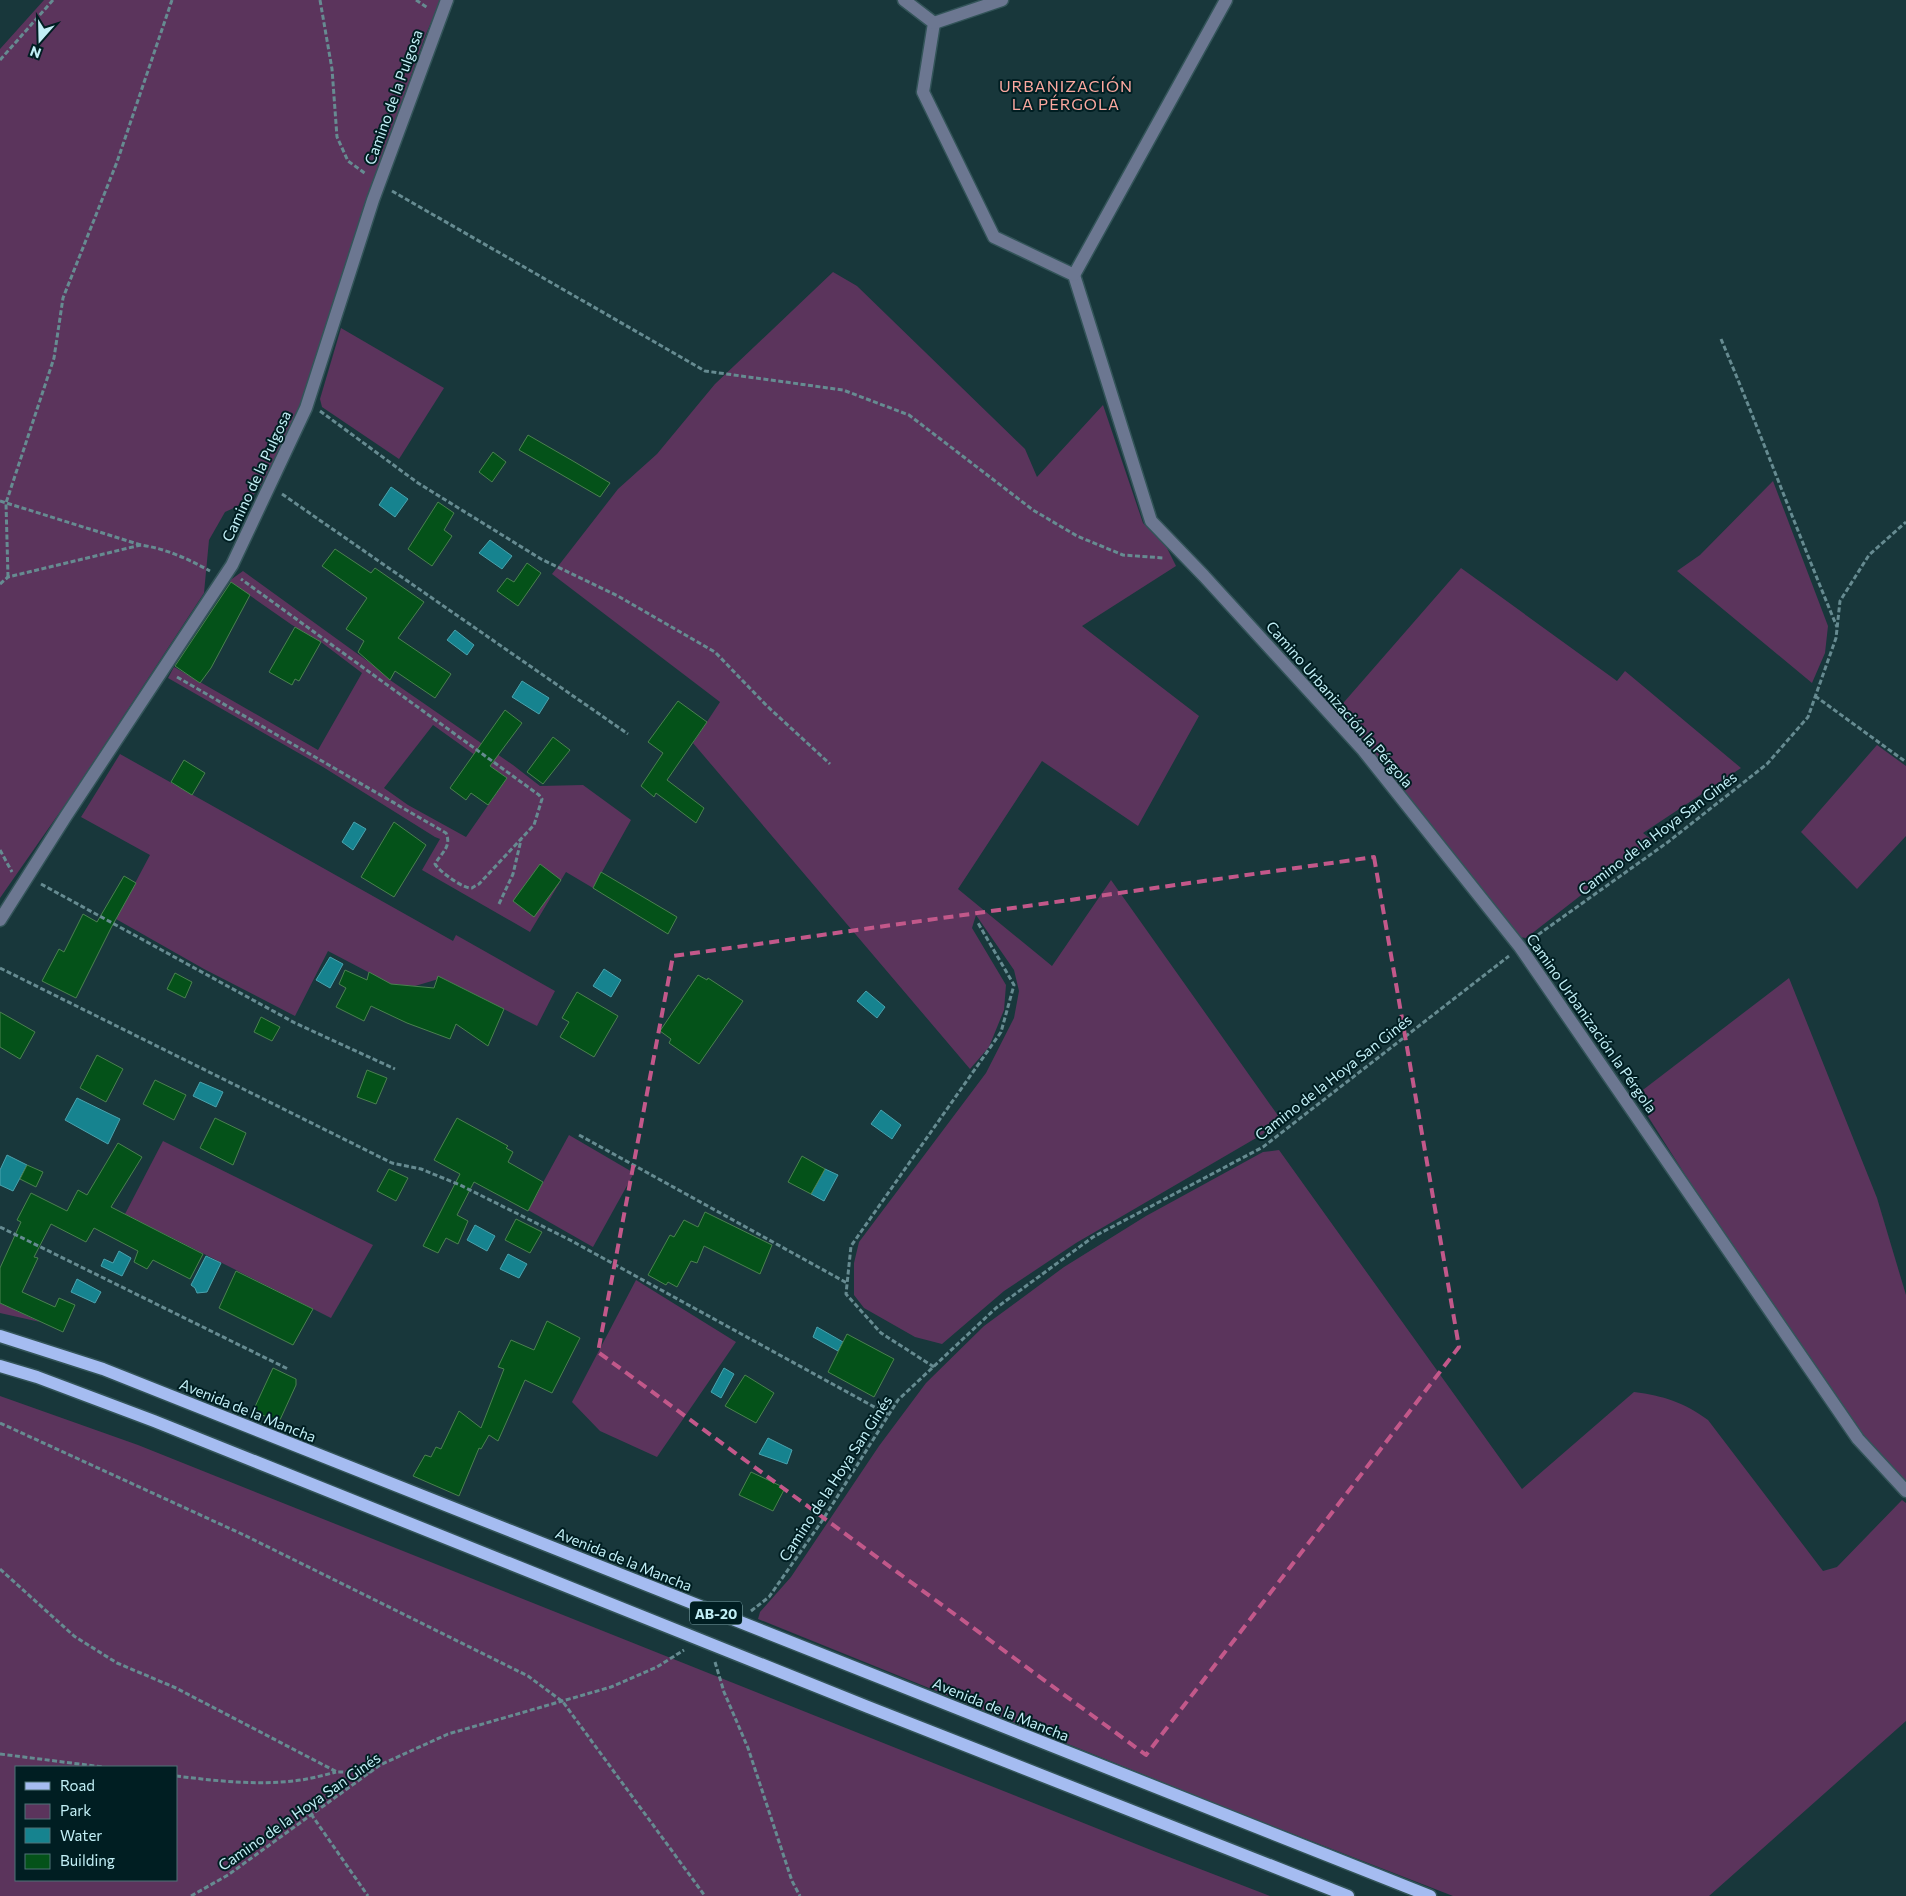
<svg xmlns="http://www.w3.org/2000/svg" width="1906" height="1896" font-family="Commissioner,sans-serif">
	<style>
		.green { fill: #5b345c; fill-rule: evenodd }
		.water { fill: #16838f; stroke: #4aa3ae }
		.building { fill: #045219; stroke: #4b8150 }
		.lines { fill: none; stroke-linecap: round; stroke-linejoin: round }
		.minor-casing { stroke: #335459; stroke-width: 15 }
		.major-casing { stroke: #335459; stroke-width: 15 }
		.path { stroke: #668b91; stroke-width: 3; stroke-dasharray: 5 2.5; stroke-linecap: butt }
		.minor { stroke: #6c7791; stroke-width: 12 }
		.major { stroke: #a5bcf1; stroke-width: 12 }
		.marked { fill: none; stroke: #c2588a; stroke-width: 4; stroke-dasharray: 10 6; stroke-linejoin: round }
		.labels { text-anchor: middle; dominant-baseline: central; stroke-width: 4; stroke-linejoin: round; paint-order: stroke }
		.shield { fill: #001e22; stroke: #88b0b6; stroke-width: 1 }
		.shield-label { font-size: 14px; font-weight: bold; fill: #c2eff6 }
		.street-label { font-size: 15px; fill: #c2eff6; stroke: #001e22 }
		.neighbourhood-label { font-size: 16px; letter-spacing: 1px; fill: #fba89f; stroke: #001e22 }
	</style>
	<rect width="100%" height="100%" fill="#18373b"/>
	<g class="green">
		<polygon points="44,0 441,0 426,34 367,199 303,403 274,467 249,501 225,512 209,540 204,593 71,796 0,898 0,49"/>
		<polygon points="833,272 857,286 1025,449 1037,477 1103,405 1143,523 1166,546 1176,566 1082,626 1199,716 1138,826 1042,761 958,889 1052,966 1111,880 1279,1117 1263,1134 1076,1243 1004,1291 942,1344 915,1337 864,1308 854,1295 854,1263 859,1242 986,1073 1014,1018 1019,991 1014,970 976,915 972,928 1006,985 1004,1010 989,1047 970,1069 693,743 720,702 552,574 618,489 657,454 715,384"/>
		<polygon points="341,328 444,388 399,459 322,407 320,399"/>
		<polygon points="1773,481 1828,626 1825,653 1812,683 1677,571 1700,555"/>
		<polygon points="1461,568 1617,681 1625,671 1741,768 1643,833 1652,840 1526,938 1519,937 1401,787 1362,742 1338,709"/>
		<path d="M243 571 377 668 390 680 513 765 540 786 583 785 631 820 593 888 566 872 530 932 422 870 440 839 435 837 323 767 168 678 174 667 318 750 362 673 321 642 292 625 229 581ZM433 725 507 778 466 837 408 805 384 788Z"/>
		<polygon points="1877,745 1906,766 1906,836 1857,889 1801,832"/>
		<polygon points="120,754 453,941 456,935 555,991 537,1026 442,978 415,986 391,984 328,951 295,1016 204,969 116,919 150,855 81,817"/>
		<polygon points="1789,978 1877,1198 1906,1295 1906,1482 1871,1447 1698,1195 1635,1096"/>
		<polygon points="569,1135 634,1173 593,1247 528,1210"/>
		<polygon points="163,1141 373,1245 331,1318 125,1214"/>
		<path d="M1279 1150 1522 1489 1634 1392C1664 1396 1683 1402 1708 1420L1823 1571 1837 1567 1902 1500 1906 1503V1721L1709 1896H1453L1229 1809 758 1619 760 1612 791 1577 879 1446 926 1383 984 1326 1064 1267 1146 1216 1263 1152Z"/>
		<polygon points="636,1280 736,1342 657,1457 600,1431 572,1402"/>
		<polygon points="0,1303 40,1322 0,1313"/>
		<path d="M0 1396 138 1445 1156 1852 1270 1896H0ZM176 1767V1880H16V1767Z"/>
	</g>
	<g class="water">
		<polygon points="391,487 408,499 395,517 379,505"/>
		<polygon points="490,540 512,556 502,569 479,553"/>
		<polygon points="455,630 474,645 467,655 447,640"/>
		<polygon points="522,681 549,698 539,714 512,697"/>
		<polygon points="354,822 366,829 353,850 342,842"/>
		<polygon points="330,957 343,964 330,988 316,980"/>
		<polygon points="604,969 621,980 611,997 593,986"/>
		<polygon points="866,991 885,1007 877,1018 857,1001"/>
		<polygon points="200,1082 223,1092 216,1107 193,1096"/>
		<polygon points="77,1098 120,1119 108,1144 65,1120"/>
		<polygon points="881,1110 901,1125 892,1139 871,1124"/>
		<polygon points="7,1155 27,1165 13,1191 0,1185 0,1170"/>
		<polygon points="825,1169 838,1175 824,1201 811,1194"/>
		<polygon points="475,1225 495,1236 487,1251 467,1240"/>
		<polygon points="119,1251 131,1258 122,1276 101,1266 104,1259 113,1263"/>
		<polygon points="508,1254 527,1264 519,1278 500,1269"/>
		<polygon points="206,1256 221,1263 207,1292 197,1293 195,1288 191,1285"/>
		<polygon points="77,1279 101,1292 95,1303 71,1292"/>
		<polygon points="817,1327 843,1342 838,1351 813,1337"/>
		<polygon points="724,1368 734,1374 721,1398 711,1392"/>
		<polygon points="768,1438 792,1450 787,1464 759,1454"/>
	</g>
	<g class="building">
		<polygon points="528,435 573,461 610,483 600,497 519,450"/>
		<polygon points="493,452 506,462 492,482 479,472"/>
		<polygon points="438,502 454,513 444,530 452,536 432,566 408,549"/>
		<polygon points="335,549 371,573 375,568 424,602 398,638 451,674 435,698 395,671 390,680 358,652 364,641 346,629 367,598 322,566"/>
		<polygon points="527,563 541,573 518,606 497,591 507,578 514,582"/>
		<polygon points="231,582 250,595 211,668 200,683 175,666"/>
		<polygon points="295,627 321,642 299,681 295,679 292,685 269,672"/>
		<polygon points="678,701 707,722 667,780 704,808 696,823 656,793 654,797 641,786 663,753 648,742"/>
		<polygon points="505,710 522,723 490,766 507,778 488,805 471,793 466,800 450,788"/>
		<polygon points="553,737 570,750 543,784 527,772"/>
		<polygon points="184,760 205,773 192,795 171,782"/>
		<polygon points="394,822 426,845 394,897 361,877"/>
		<polygon points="540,864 561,880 534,917 513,901"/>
		<polygon points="601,872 677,917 668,934 593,888"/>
		<polygon points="124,876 136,883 111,928 76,998 42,981 59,949 64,952 83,914 97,922"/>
		<polygon points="345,970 367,980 369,972 391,984 434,988 438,976 504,1009 488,1046 456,1024 450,1039 407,1023 371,1006 364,1021 336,1007 346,988 339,984"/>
		<polygon points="175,973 192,982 185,998 167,989"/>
		<polygon points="698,975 707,980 708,978 743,1001 699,1064 669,1043 671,1039 660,1031"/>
		<polygon points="577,992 618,1016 594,1057 560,1037 569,1022 562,1018"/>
		<polygon points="0,1012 35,1032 20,1059 0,1047"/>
		<polygon points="261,1017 280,1027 272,1041 254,1032"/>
		<polygon points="97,1055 123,1069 106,1102 80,1088"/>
		<polygon points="367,1070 387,1078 376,1104 357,1097"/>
		<polygon points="155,1080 186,1095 174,1120 143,1104"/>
		<polygon points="215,1118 246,1133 233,1165 200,1148"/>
		<polygon points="457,1118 508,1146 506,1148 513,1152 508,1162 543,1182 528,1211 474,1182 457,1215 468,1221 458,1244 446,1238 438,1253 423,1246 460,1174 434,1160"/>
		<polygon points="118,1143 142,1157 111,1207 203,1254 190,1279 153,1260 147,1269 134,1262 138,1251 94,1228 86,1242 51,1224 34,1257 38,1258 22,1292 55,1307 59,1298 75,1305 63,1332 0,1303 0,1268 21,1222 17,1220 31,1193 67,1211 78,1190 87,1195"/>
		<polygon points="802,1156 825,1169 811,1194 788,1182"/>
		<polygon points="27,1165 43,1172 36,1187 20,1179"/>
		<polygon points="389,1169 408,1178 396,1201 377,1191"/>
		<polygon points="705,1212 772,1245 760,1274 704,1246 697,1263 691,1261 677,1287 668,1282 666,1285 648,1275 670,1235 674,1237 684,1220 698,1227"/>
		<polygon points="516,1219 542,1232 530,1253 505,1240"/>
		<polygon points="236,1271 313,1309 293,1345 219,1308"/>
		<polygon points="547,1321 580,1338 552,1393 525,1380 498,1441 489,1435 481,1449 479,1448 459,1496 413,1476 425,1455 431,1457 436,1447 441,1449 459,1411 481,1428 504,1369 498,1367 511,1340 534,1350"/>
		<polygon points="847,1334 894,1359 874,1397 828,1372"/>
		<polygon points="273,1368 296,1379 296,1385 279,1422 253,1411"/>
		<polygon points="745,1375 774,1393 756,1423 725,1406"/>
		<polygon points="751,1472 785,1488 773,1511 739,1495"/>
	</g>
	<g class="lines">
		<g class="minor-casing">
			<g id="minor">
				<polyline points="904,0 934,23 923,92 994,237 1074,275 1151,521 1204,576 1363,750 1520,947 1858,1439 1906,1491"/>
				<polyline points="934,23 1002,0"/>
				<polyline points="1074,275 1226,0"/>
				<polyline points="0,920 66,816 232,565 306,408 373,200 447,0"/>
			</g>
		</g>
		<g class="major-casing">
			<g id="major">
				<polyline points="0,1336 103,1369 1430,1896"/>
				<polyline points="0,1366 37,1377 154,1421 868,1707 1348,1896"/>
			</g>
		</g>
		<g class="path">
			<polyline points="320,0 332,69 337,137 348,161 366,174"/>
			<polyline points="416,0 428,8"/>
			<polyline points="0,60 53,0"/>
			<polyline points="392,191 705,371 843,390 909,415 1033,510 1077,536 1123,555 1164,558"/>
			<path d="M1721 339C1761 434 1797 531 1837 627"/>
			<polyline points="320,411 418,483 541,559 618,596 715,652 767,706 830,764"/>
			<polyline points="282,494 628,734"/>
			<polyline points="0,501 141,545"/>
			<polyline points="8,577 6,503 54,358 63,298 117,162 172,0"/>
			<path d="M0 584 8 577 141 545C167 549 188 559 210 571"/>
			<path d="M177 677 446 833C452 847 441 853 435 864 439 871 463 889 472 888 473 887 477 885 479 884L534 825 542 799 539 795 241 579"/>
			<polyline points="1815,696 1906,762"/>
			<polyline points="0,850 12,872"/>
			<polyline points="41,884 295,1023 395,1069"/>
			<polyline points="499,904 513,874 521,840"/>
			<polyline points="1532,939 1668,842 1767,764 1808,717 1836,638 1840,601 1869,555 1906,522"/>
			<polyline points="0,968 392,1163 421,1169 460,1185 570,1240 889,1415"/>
			<polyline points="579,1135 847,1283"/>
			<polyline points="0,1227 288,1369"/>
			<polyline points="934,1367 881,1333 846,1294 851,1246 1001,1032 1014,985 978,923"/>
			<polyline points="0,1423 244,1535 528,1676 563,1702 705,1896"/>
			<polyline points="0,1569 74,1636 117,1663 176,1688 337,1772 370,1772"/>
			<polyline points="751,1611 769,1597 822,1521 898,1400 996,1308 1093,1237 1263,1147 1509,956"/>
			<polyline points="715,1662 724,1692 748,1748 792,1881 800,1896"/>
			<polyline points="0,1754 103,1767"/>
			<path d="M176 1776C218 1781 260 1786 301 1780 313 1778 325 1775 336 1772"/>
			<polyline points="311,1814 368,1896"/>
			<polyline points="191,1896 228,1875 380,1765 448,1734 611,1687 657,1667 684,1650"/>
		</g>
		<use href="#minor" class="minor"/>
		<use href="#major" class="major"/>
	</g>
	<path class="marked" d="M1374 857 1459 1347 1146 1755 598 1352 673 956Z"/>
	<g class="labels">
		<rect class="shield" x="690" y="1601.5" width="52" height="23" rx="4"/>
		<g class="shield-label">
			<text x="716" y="1613">AB-20</text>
		</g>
		<g class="street-label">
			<text transform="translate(393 97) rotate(-70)">Camino de la Pulgosa</text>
			<text transform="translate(256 476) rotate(-65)">Camino de la Pulgosa</text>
			<text transform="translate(1340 704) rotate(49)">Camino Urbanización la Pérgola</text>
			<text transform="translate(1657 833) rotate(-37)">Camino de la Hoya San Ginés</text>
			<text transform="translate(1592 1023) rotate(55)">Camino Urbanización la Pérgola</text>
			<text transform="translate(1333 1077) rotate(-38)">Camino de la Hoya San Ginés</text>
			<text transform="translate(248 1410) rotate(22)">Avenida de la Mancha</text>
			<text transform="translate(835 1478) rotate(-57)">Camino de la Hoya San Ginés</text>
			<text transform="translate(624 1559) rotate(22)">Avenida de la Mancha</text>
			<text transform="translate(1001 1709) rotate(22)">Avenida de la Mancha</text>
			<text transform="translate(299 1811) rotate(-35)">Camino de la Hoya San Ginés</text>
		</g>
		<g class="neighbourhood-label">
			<text x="1066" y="85">URBANIZACIÓN<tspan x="1066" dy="18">LA PÉRGOLA</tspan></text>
		</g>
	</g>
	<rect x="15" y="1766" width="162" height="115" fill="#001e22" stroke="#4e7277"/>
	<rect x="25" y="1782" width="25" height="8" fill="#a5bcf1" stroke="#4e7277"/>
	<text x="60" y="1791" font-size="15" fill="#c2eff6">Road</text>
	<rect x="25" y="1804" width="25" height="15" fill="#5b345c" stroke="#4e7277"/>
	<text x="60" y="1816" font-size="15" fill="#c2eff6">Park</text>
	<rect x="25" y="1828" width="25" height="15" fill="#16838f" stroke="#4e7277"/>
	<text x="60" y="1841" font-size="15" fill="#c2eff6">Water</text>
	<rect x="25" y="1854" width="25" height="15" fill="#045219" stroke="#4e7277"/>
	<text x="60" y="1866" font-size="15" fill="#c2eff6">Building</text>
	<g transform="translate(40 40) rotate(200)" stroke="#001e22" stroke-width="4" paint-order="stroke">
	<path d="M0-4L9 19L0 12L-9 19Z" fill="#c2eff6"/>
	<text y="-8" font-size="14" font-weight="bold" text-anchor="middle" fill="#c2eff6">N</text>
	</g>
</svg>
